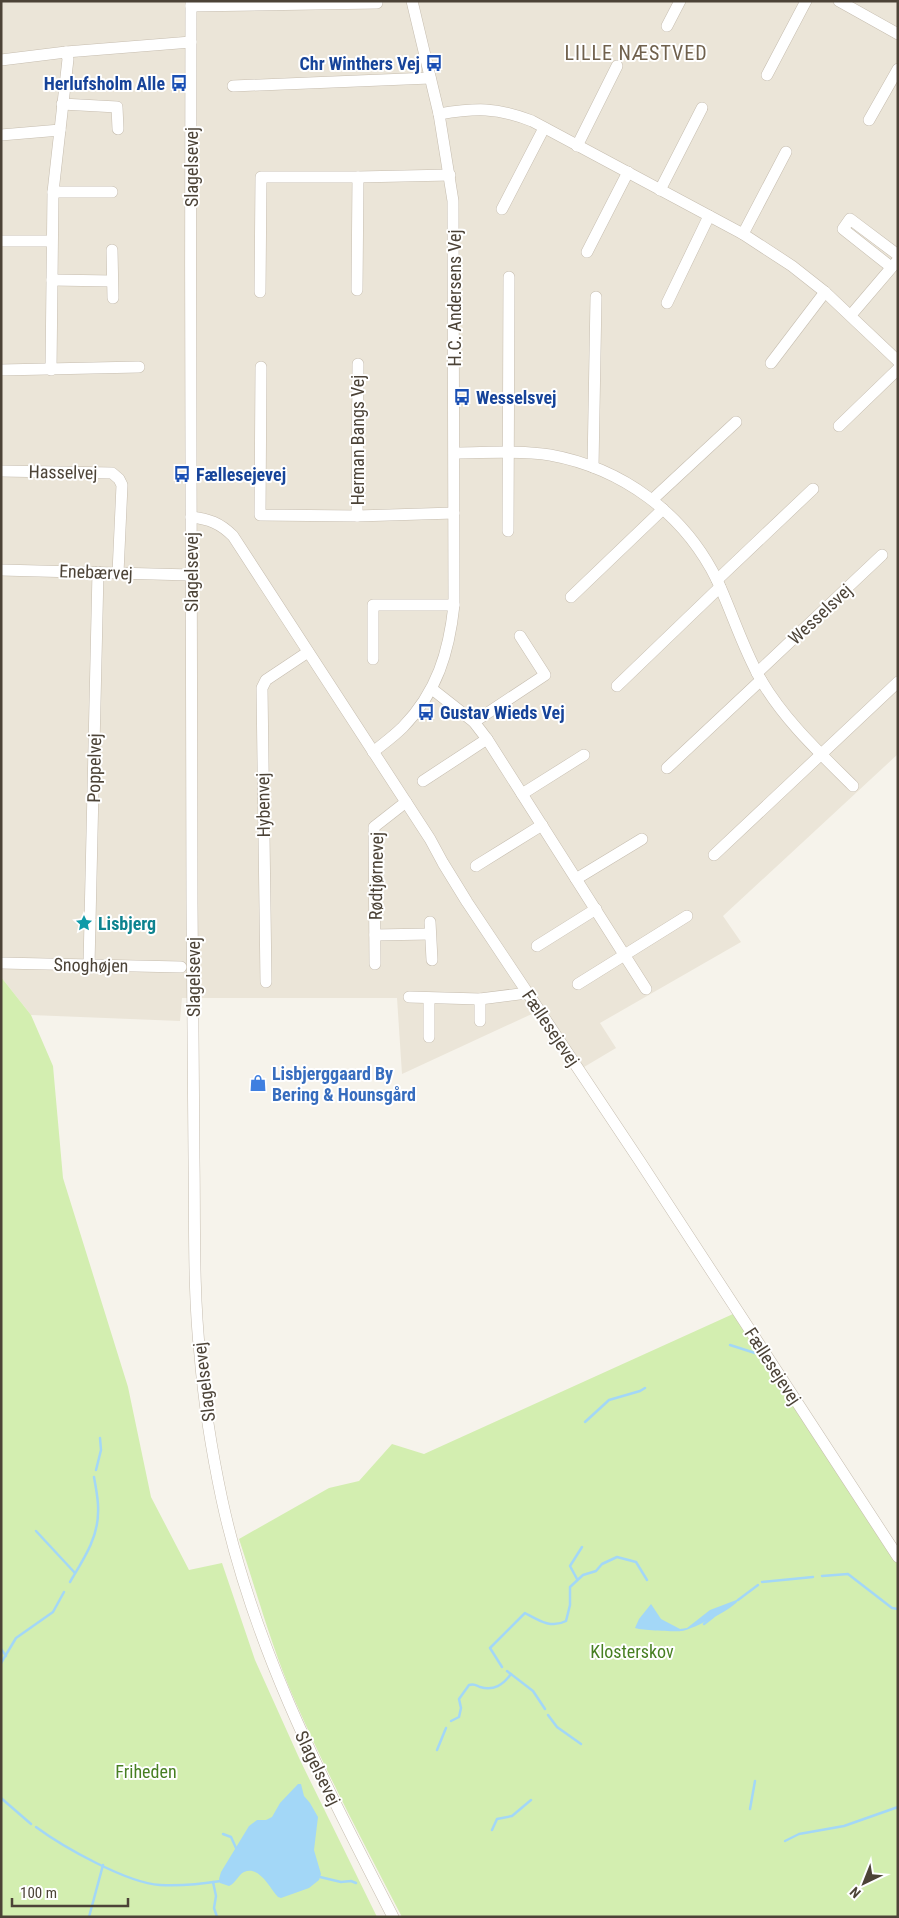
<svg xmlns="http://www.w3.org/2000/svg" width="899" height="1918" font-family="'Roboto Condensed',sans-serif">
	<style>
		.residential { fill: #ebe5d8 }
		.green { fill: #d3eeb0 }
		.water { fill: #a3d7f7 }
		.lines { fill: none; stroke-linecap: round; stroke-linejoin: round }
		.stream { stroke: #a3d7f7; stroke-width: 2.5 }
		.minor-casing { stroke: #c6bdaf; stroke-width: 12 }
		.minor { stroke: #fff; stroke-width: 11 }
		.labels { text-anchor: middle; dominant-baseline: central; stroke-width: 4; stroke-linejoin: round; paint-order: stroke }
		.transit-label { font-size: 18px; font-weight: bold; fill: #164399; stroke: #fff; text-anchor: start }
		.street-label { font-size: 18px; fill: #4c4337; stroke: #fff }
		.culture-label { font-size: 18px; font-weight: bold; fill: #0d838f; stroke: #fff; text-anchor: start }
		.shop-label { font-size: 18px; font-weight: bold; fill: #366cbe; stroke: #fff; text-anchor: start }
		.park-label { font-size: 18px; fill: #477f22; stroke: #fff }
		.quarter-label { font-size: 20px; letter-spacing: 1px; fill: #70614d; stroke: #fff }
	</style>
	<rect width="100%" height="100%" fill="#f6f3eb"/>
	<polygon class="residential" points="1,1 898,1 898,754 723,916 741,942 600,1023 616,1048 574,1073 534,1013 402,1074 397,998 182,998 180,1021 31,1015 1,977"/>
	<g class="green">
		<polygon points="1,977 31,1015 53,1066 63,1178 128,1387 151,1497 189,1570 222,1563 255,1660 300,1760 377,1917 1,1917"/>
		<path d="M733 1314 898 1563V1917H402C365 1846 327 1774 295 1701 272 1649 257 1593 239 1539L329 1488 359 1481 392 1444 424 1454Z"/>
	</g>
	<g class="water">
		<path d="M739 1599C736 1608 693 1629 682 1631 676 1632 639 1630 635 1628L639 1619 651 1604 661 1619 680 1629 687 1628 710 1610Z"/>
		<path d="M298 1784H301L304 1796 310 1803 318 1817 314 1850 321 1874 319 1880 309 1888 281 1898 278 1897C269 1887 259 1865 244 1872 238 1875 236 1883 229 1886L220 1883 219 1879 221 1872 249 1826 257 1820H266L272 1817 280 1803Z"/>
	</g>
	<g class="lines">
		<g class="stream">
			<polyline points="730,1345 755,1353"/>
			<polyline points="585,1422 609,1400 640,1391 645,1388"/>
			<polyline points="96,1470 101,1450 100,1438"/>
			<polyline points="36,1531 75,1573"/>
			<polyline points="822,1576 848,1574 892,1608 898,1609"/>
			<polyline points="577,1579 570,1566 582,1547"/>
			<path d="M70 1582C83 1560 98 1538 98 1513 99 1501 96 1489 94 1477"/>
			<polyline points="762,1582 813,1577"/>
			<polyline points="738,1600 758,1585"/>
			<polyline points="704,1624 713,1617"/>
			<polyline points="1,1649 6,1656"/>
			<polyline points="1,1663 16,1638 53,1612 64,1592"/>
			<path d="M502 1667 490 1648 525 1613C538 1620 551 1629 566 1621L570 1605V1587L583 1575 596 1571 602 1564 617 1557 636 1562 647 1580"/>
			<polyline points="507,1671 533,1691 545,1709"/>
			<polyline points="548,1715 557,1727 581,1744"/>
			<path d="M451 1721 459 1717 461 1708 459 1699 469 1685C474 1684 476 1685 480 1687 494 1691 503 1685 511 1674"/>
			<polyline points="437,1750 446,1728"/>
			<polyline points="1,1798 31,1824"/>
			<polyline points="750,1809 755,1781"/>
			<path d="M36 1827C63 1847 127 1883 160 1885 180 1886 202 1884 221 1881"/>
			<polyline points="492,1830 497,1819 512,1816 531,1800"/>
			<polyline points="223,1834 231,1837 236,1848"/>
			<polyline points="785,1841 799,1834 844,1826 898,1807"/>
			<polyline points="320,1877 341,1882 351,1881 356,1883"/>
			<polyline points="213,1882 216,1896 214,1908 217,1917"/>
			<polyline points="89,1917 103,1865"/>
		</g>
		<g class="minor-casing">
			<g id="minor">
				<path d="M191 1C190 302 191 603 192 904 193 989 194 1074 194 1159 195 1224 193 1290 200 1355 204 1404 212 1453 222 1500 255 1652 323 1780 393 1917"/>
				<polyline points="839,1 898,34"/>
				<polyline points="191,6 377,3"/>
				<polyline points="667,26 680,1"/>
				<polyline points="1,60 66,52 191,42"/>
				<polyline points="767,75 806,1"/>
				<polyline points="233,86 430,78"/>
				<polyline points="62,104 117,107 118,129"/>
				<path d="M439 114C476 108 496 107 532 121L743 234 792 266 825 292 898 361"/>
				<polyline points="869,120 898,69"/>
				<polyline points="1,135 60,130"/>
				<polyline points="577,146 617,66"/>
				<polyline points="660,190 702,108"/>
				<polyline points="53,192 112,192"/>
				<polyline points="502,209 544,128"/>
				<polyline points="743,234 786,152"/>
				<polyline points="1,241 51,241"/>
				<polyline points="112,250 113,298"/>
				<polyline points="587,252 628,172"/>
				<polyline points="891,267 843,229 850,219 898,255"/>
				<polyline points="52,280 112,281"/>
				<polyline points="357,290 358,177"/>
				<polyline points="260,292 261,177 358,177 450,175"/>
				<polyline points="667,303 709,216"/>
				<polyline points="851,315 897,261"/>
				<polyline points="771,363 825,292"/>
				<polyline points="261,367 260,515 357,516 454,513"/>
				<polyline points="1,370 139,367"/>
				<polyline points="51,370 53,192 68,59 66,52"/>
				<polyline points="839,426 898,369"/>
				<path d="M455 453C486 453 519 450 550 455 622 468 684 513 717 580 732 612 743 649 761 680 785 721 820 753 853 786"/>
				<polyline points="593,467 596,297"/>
				<polyline points="1,471 112,473 119,479 122,485 118,573"/>
				<polyline points="653,499 736,422"/>
				<polyline points="357,516 358,364"/>
				<path d="M191 517C209 519 220 523 233 536L430 839 443 863 467 902 639 1160 898 1557"/>
				<polyline points="508,531 509,277"/>
				<polyline points="1,570 191,575"/>
				<polyline points="717,580 813,489"/>
				<polyline points="571,597 663,509"/>
				<polyline points="373,659 373,605 454,605"/>
				<polyline points="757,673 882,555"/>
				<polyline points="617,686 720,587"/>
				<polyline points="432,689 474,722 487,739 646,989"/>
				<polyline points="474,722 545,675 520,636"/>
				<path d="M373 752C383 744 394 736 403 727 437 692 449 652 454 605L453 201 439 114 412 1"/>
				<polyline points="667,768 761,680"/>
				<polyline points="423,781 487,739"/>
				<polyline points="522,794 584,755"/>
				<polyline points="714,855 898,682"/>
				<polyline points="476,866 542,825"/>
				<polyline points="576,879 642,839"/>
				<polyline points="430,922 432,960"/>
				<polyline points="375,935 430,934"/>
				<polyline points="537,946 596,909"/>
				<polyline points="1,963 181,967"/>
				<polyline points="375,964 374,827 406,802"/>
				<polyline points="89,965 98,572"/>
				<polyline points="266,982 262,688 266,680 308,652"/>
				<polyline points="578,984 687,916"/>
				<polyline points="409,997 480,999 527,993"/>
				<polyline points="480,999 480,1021"/>
				<polyline points="429,1037 429,998"/>
			</g>
		</g>
		<use href="#minor" class="minor"/>
	</g>
	<defs>
		<g id="bus-bare" transform="scale(1.35)"><path d="M-5-6H5V4H4V6H2V4H-2V6H-4V4H-5ZM-3.5-4V0h7V-4ZM-3.5 1.2v1.5H-2V1.2ZM2 1.2v1.5H3.5V1.2Z" fill="#1a4fb4" stroke="#fff" stroke-width="2.5" paint-order="stroke"/></g>
		<g id="sight-bare" transform="scale(1.35)"><path d="M0-6L1.8-2.2L6-1.7L2.9 1.2L3.7 5.4L0 3.3L-3.7 5.4L-2.9 1.2L-6-1.7L-1.8-2.2Z" fill="#0f9aa8" stroke="#fff" stroke-width="2.5" paint-order="stroke"/></g>
		<g id="shop-bare" transform="scale(1.35)"><path d="M-5-2.5h2.3a2.7 3.5 0 0 1 5.4 0H5L5.5 6h-11ZM-1.5-2.5h3a1.5 2.3 0 0 0-3 0Z" fill="#3f7fe0" stroke="#fff" stroke-width="2.5" paint-order="stroke"/></g>
	</defs>
	<g fill-rule="evenodd">
		<use href="#bus-bare" x="434" y="63"/>
		<use href="#bus-bare" x="179" y="83"/>
		<use href="#bus-bare" x="462" y="397"/>
		<use href="#bus-bare" x="182" y="474"/>
		<use href="#bus-bare" x="426" y="712"/>
		<use href="#sight-bare" x="84" y="923"/>
		<use href="#shop-bare" x="258" y="1083"/>
	</g>
	<g class="labels">
		<g class="transit-label">
			<text x="420" y="63" text-anchor="end">Chr Winthers Vej</text>
			<text x="165" y="83" text-anchor="end">Herlufsholm Alle</text>
			<text x="476" y="397">Wesselsvej</text>
			<text x="196" y="474">Fællesejevej</text>
			<text x="440" y="712">Gustav Wieds Vej</text>
		</g>
		<g class="street-label">
			<text transform="translate(191 167) rotate(-90)">Slagelsevej</text>
			<text transform="translate(454 298) rotate(-90)">H.C. Andersens Vej</text>
			<text transform="translate(357 440) rotate(-90)">Herman Bangs Vej</text>
			<text transform="translate(63 472) rotate(1)">Hasselvej</text>
			<text transform="translate(96 572) rotate(2)">Enebærvej</text>
			<text transform="translate(191 572) rotate(-90)">Slagelsevej</text>
			<text transform="translate(820 614) rotate(-43)">Wesselsvej</text>
			<text transform="translate(94 768) rotate(-89)">Poppelvej</text>
			<text transform="translate(263 805) rotate(-91)">Hybenvej</text>
			<text transform="translate(376 876) rotate(-89)">Rødtjørnevej</text>
			<text transform="translate(91 965) rotate(1)">Snoghøjen</text>
			<text transform="translate(193 977) rotate(-90)">Slagelsevej</text>
			<text transform="translate(551 1028) rotate(56)">Fællesejevej</text>
			<text transform="translate(773 1366) rotate(57)">Fællesejevej</text>
			<text transform="translate(204 1382) rotate(-97)">Slagelsevej</text>
			<text transform="translate(318 1768) rotate(64)">Slagelsevej</text>
		</g>
		<g class="culture-label">
			<text x="98" y="923">Lisbjerg</text>
		</g>
		<g class="shop-label">
			<text x="272" y="1073">Lisbjerggaard By<tspan x="272" dy="21">Bering &amp; Hounsgård</tspan></text>
		</g>
		<g class="park-label">
			<text x="632" y="1651">Klosterskov</text>
			<text x="146" y="1771">Friheden</text>
		</g>
		<g class="quarter-label">
			<text x="636" y="53">LILLE NÆSTVED</text>
		</g>
	</g>
	<rect width="899" height="1918" fill="none" stroke="#4c4337" stroke-width="5"/>
	<g transform="translate(864 1883) rotate(223)" stroke="#ffffff" stroke-width="4" paint-order="stroke">
	<path d="M0-4L9 19L0 12L-9 19Z" fill="#4c4337"/>
	<text y="-8" font-size="14" font-weight="bold" text-anchor="middle" fill="#4c4337">N</text>
	</g>
	<path d="M12 1898v8h116v-8" fill="none" stroke="#4c4337" stroke-width="2.5"/>
	<text x="20" y="1898" font-size="15" fill="#4c4337" stroke="#ffffff" stroke-width="4" paint-order="stroke">100 m</text>
</svg>
